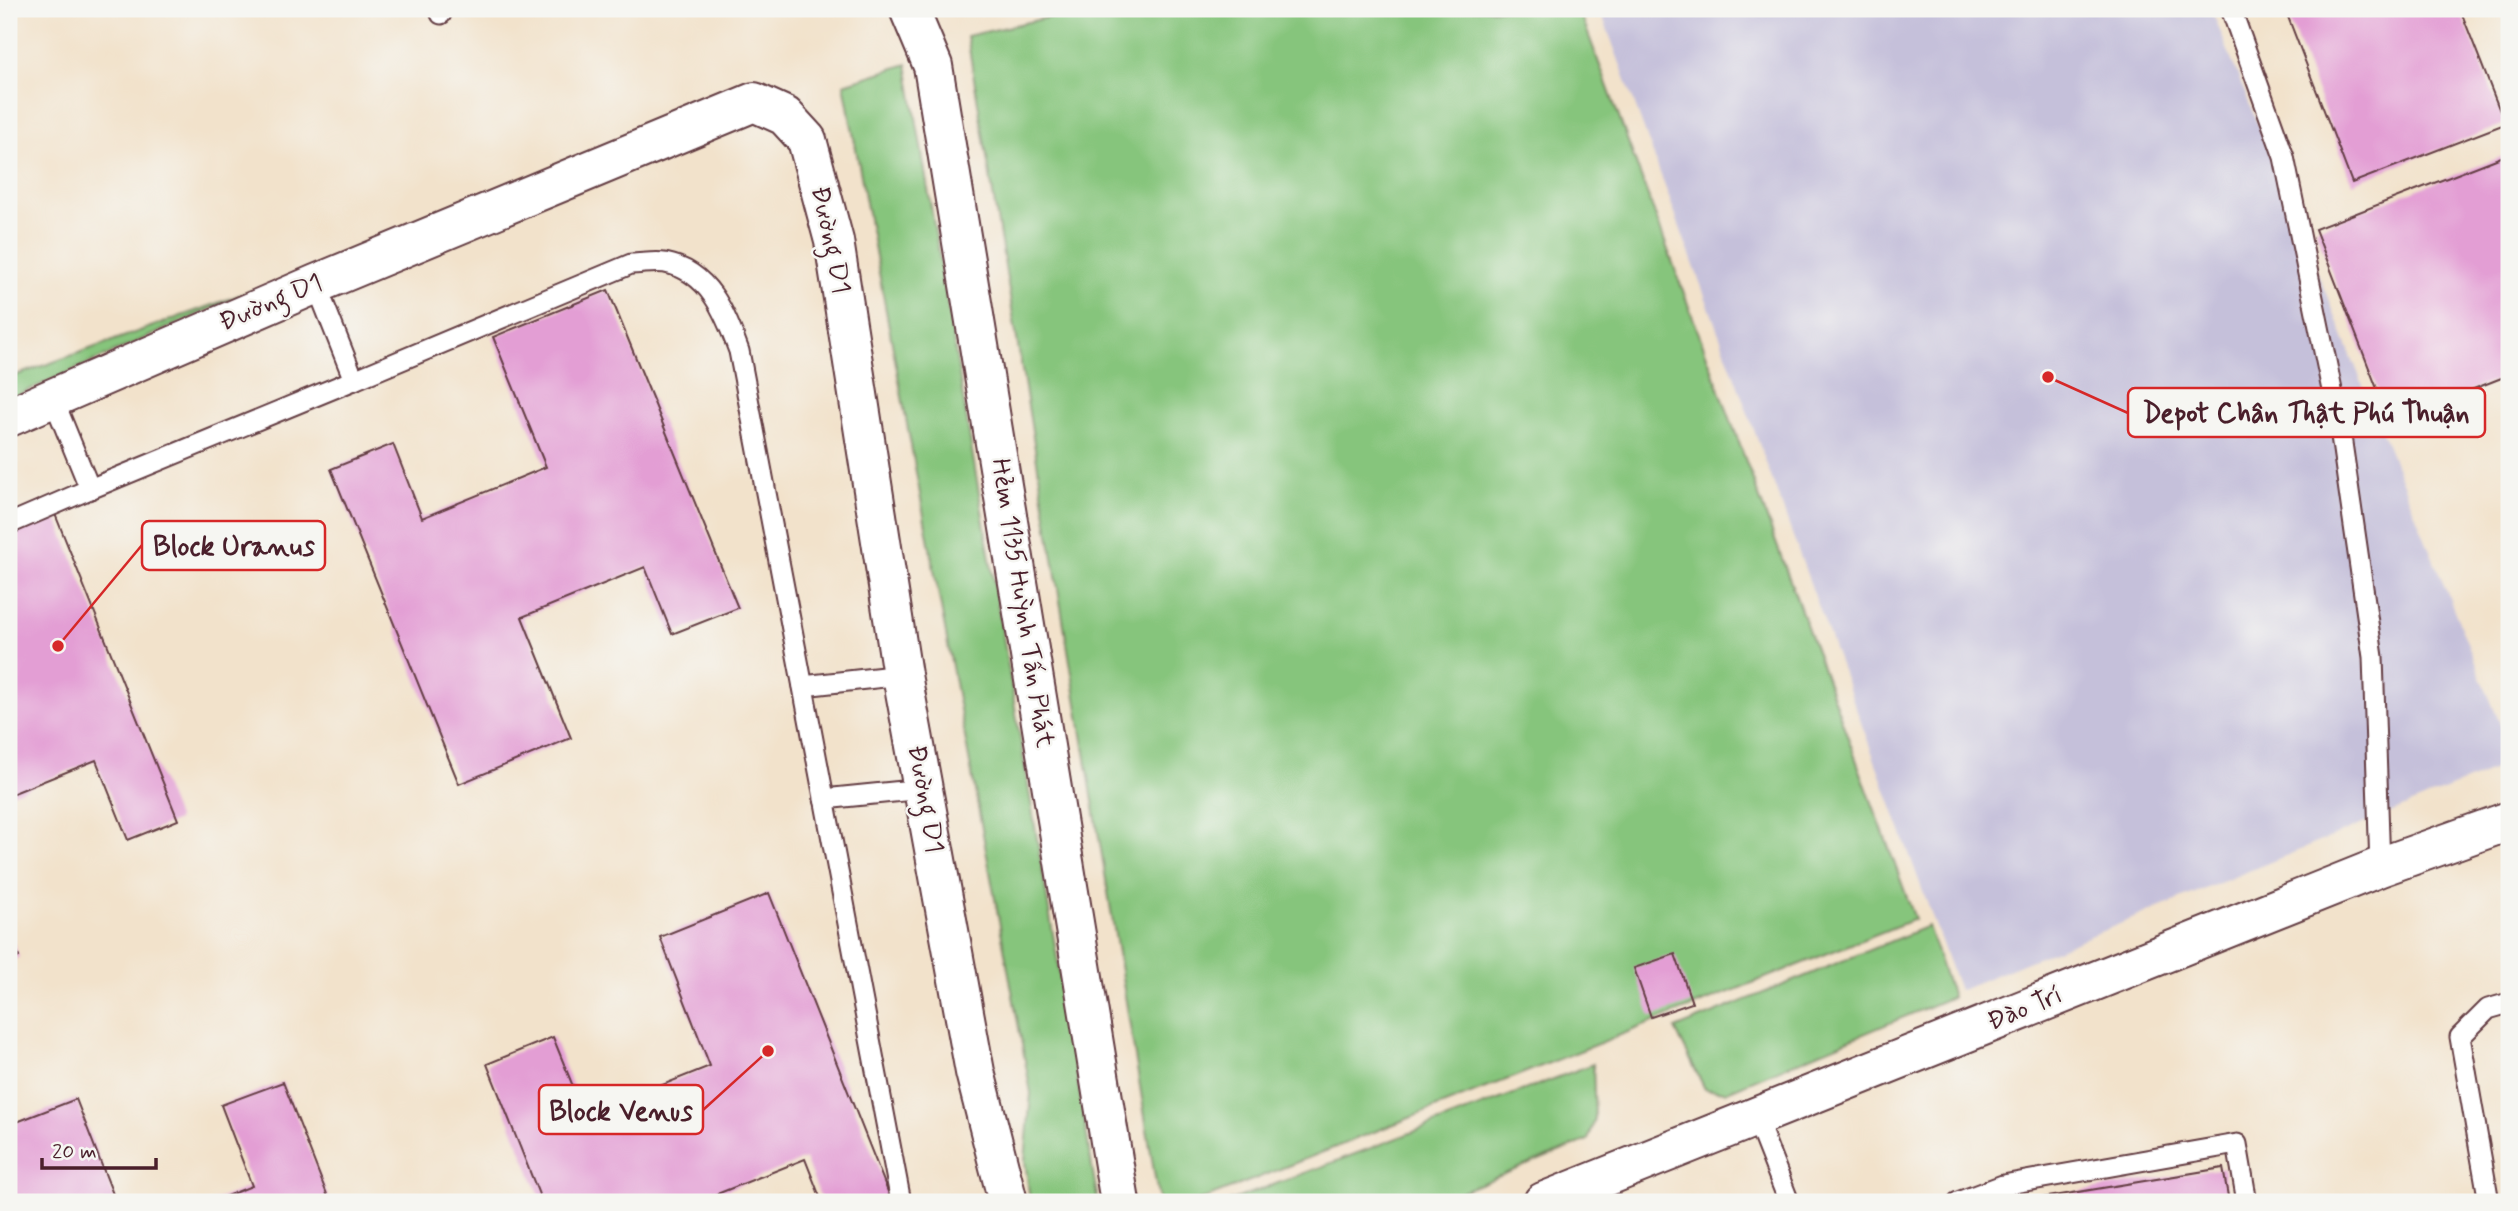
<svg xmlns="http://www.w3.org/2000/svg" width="2518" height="1211" font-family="Mynerve,sans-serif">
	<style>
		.industrial { fill: #c5c0da }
		.green { fill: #86c57c; stroke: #687254; stroke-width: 2 }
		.building { fill: #e39ed4 }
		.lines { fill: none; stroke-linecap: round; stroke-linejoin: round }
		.service-casing { stroke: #633c43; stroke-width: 23 }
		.minor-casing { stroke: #633c43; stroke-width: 42 }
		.tertiary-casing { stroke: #633c43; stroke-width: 42 }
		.service { stroke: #fff; stroke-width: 19 }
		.minor { stroke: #fff; stroke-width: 38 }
		.tertiary { stroke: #fff; stroke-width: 38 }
		.labels { text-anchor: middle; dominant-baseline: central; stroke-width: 5; stroke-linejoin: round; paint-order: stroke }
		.street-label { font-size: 26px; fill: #4a1f2b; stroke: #f6f6f2 }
		.leader { fill: none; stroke: #d62828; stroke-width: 2.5 }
		.callout-dot { fill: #d62828; stroke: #f6f6f2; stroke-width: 2.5 }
		.callout { fill: #f6f6f2; stroke: #d62828; stroke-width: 2.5 }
		.callout-label { font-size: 28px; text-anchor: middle; font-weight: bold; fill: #4a1f2b }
	</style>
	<rect width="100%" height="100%" fill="#f6f6f2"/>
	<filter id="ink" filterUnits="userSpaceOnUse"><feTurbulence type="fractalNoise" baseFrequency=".0143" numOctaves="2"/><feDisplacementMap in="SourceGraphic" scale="14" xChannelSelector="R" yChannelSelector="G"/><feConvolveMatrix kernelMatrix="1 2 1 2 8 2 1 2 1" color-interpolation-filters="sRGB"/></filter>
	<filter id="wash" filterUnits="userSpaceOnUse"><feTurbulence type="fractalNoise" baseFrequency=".00686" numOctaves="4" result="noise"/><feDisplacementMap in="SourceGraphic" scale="28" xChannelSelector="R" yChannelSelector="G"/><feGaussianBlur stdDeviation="1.57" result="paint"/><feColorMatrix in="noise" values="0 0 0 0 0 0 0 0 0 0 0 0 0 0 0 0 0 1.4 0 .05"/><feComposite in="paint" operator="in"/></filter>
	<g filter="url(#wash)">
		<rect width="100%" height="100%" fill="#f2e2cb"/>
		<polygon class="industrial" points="1600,9 2211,9 2509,746 2509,764 1959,990"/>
		<g class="green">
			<polygon points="1085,9 1579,9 1915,919 1196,1202 1159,1202 967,36"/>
			<polygon points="907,64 1098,1202 1030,1202 1025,1160 1031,1093 844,84"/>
			<polygon points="251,291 9,399 9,378"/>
			<polygon points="1928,926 1952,997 1725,1092 1705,1089 1675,1029"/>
			<polygon points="1593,1064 1595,1119 1588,1140 1436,1202 1228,1202"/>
		</g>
		<g id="blocks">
			<g class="building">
				<polygon points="2285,9 2460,9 2505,124 2352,183"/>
				<polygon points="2509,154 2509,375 2390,422 2315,229"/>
				<polygon points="608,290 738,608 672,634 645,567 522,617 571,738 459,784 331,469 393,444 422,518 546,467 493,337"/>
				<polygon points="55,514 178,820 128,840 96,760 9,795 9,532"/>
				<polygon points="769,893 892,1202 822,1202 805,1159 697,1202 542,1202 487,1064 553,1037 585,1116 710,1066 660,937"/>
				<polygon points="9,932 19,957 9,962"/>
				<polygon points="1675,954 1692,1003 1651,1017 1634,968"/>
				<polygon points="283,1082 330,1202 211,1202 252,1186 221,1105"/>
				<polygon points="76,1099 116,1202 9,1202 9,1125"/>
				<polygon points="2223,1168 2229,1202 2024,1202 2024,1201"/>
			</g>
		</g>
	</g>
	<g filter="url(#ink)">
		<use href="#blocks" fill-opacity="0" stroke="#633c43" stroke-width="2"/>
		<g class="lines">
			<g class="service-casing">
				<g id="service">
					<polyline points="439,9 441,14"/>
					<polyline points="2231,9 2284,157 2340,429 2373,657 2380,867"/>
					<path d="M316 284 354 380 631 264C642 264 654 261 665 263 709 271 725 313 739 351L901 1202"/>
					<polyline points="90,489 354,380"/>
					<polyline points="9,524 90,489 52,396"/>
					<polyline points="803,686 902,675"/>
					<polyline points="824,799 923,789"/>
					<polyline points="1756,1118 1789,1202"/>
					<polyline points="1958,1202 2003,1185 2237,1144 2247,1202"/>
					<polyline points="2489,1202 2460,1037 2488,1009 2509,1003"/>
				</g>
			</g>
			<g class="minor-casing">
				<g id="minor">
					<polyline points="909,9 933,66 1120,1202"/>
					<polyline points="9,417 316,284 754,102 785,116 807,140 834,241 902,675 975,1072 1008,1202"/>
				</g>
			</g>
			<g class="tertiary-casing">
				<polyline id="tertiary" points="1543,1202 2380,867 2509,821"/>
			</g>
			<use href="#service" class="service"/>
			<use href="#minor" class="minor"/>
			<use href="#tertiary" class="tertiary"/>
		</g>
	</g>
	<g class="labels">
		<g class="street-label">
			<text transform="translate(830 240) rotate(78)">Đường D1</text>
			<text transform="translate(271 303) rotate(-23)">Đường D1</text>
			<text transform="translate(1022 603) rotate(81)">Hẻm 1135 Huỳnh Tấn Phát</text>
			<text transform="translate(925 799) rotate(80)">Đường D1</text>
			<text transform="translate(2025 1009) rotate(-22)">Đào Trí</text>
		</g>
	</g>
	<path class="leader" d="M2048 377L2128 413M58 646L142 545M768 1051L703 1110"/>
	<g class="callout-dot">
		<circle cx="2048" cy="377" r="7"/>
		<circle cx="58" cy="646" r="7"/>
		<circle cx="768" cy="1051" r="7"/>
	</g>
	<g class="callout">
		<rect x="2128" y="388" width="357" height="49" rx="7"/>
		<rect x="142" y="521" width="183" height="49" rx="7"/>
		<rect x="539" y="1085" width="164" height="49" rx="7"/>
	</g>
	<g class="callout-label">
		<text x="2306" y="422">Depot Chân Thật Phú Thuận</text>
		<text x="234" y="555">Block Uranus</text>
		<text x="621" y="1120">Block Venus</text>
	</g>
	<rect width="2518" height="1211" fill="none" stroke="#f6f6f2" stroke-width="35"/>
	<path d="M42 1158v10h114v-10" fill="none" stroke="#4a1f2b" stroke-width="3.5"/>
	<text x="52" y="1158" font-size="21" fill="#4a1f2b" stroke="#f6f6f2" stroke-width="5" paint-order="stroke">20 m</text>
</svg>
